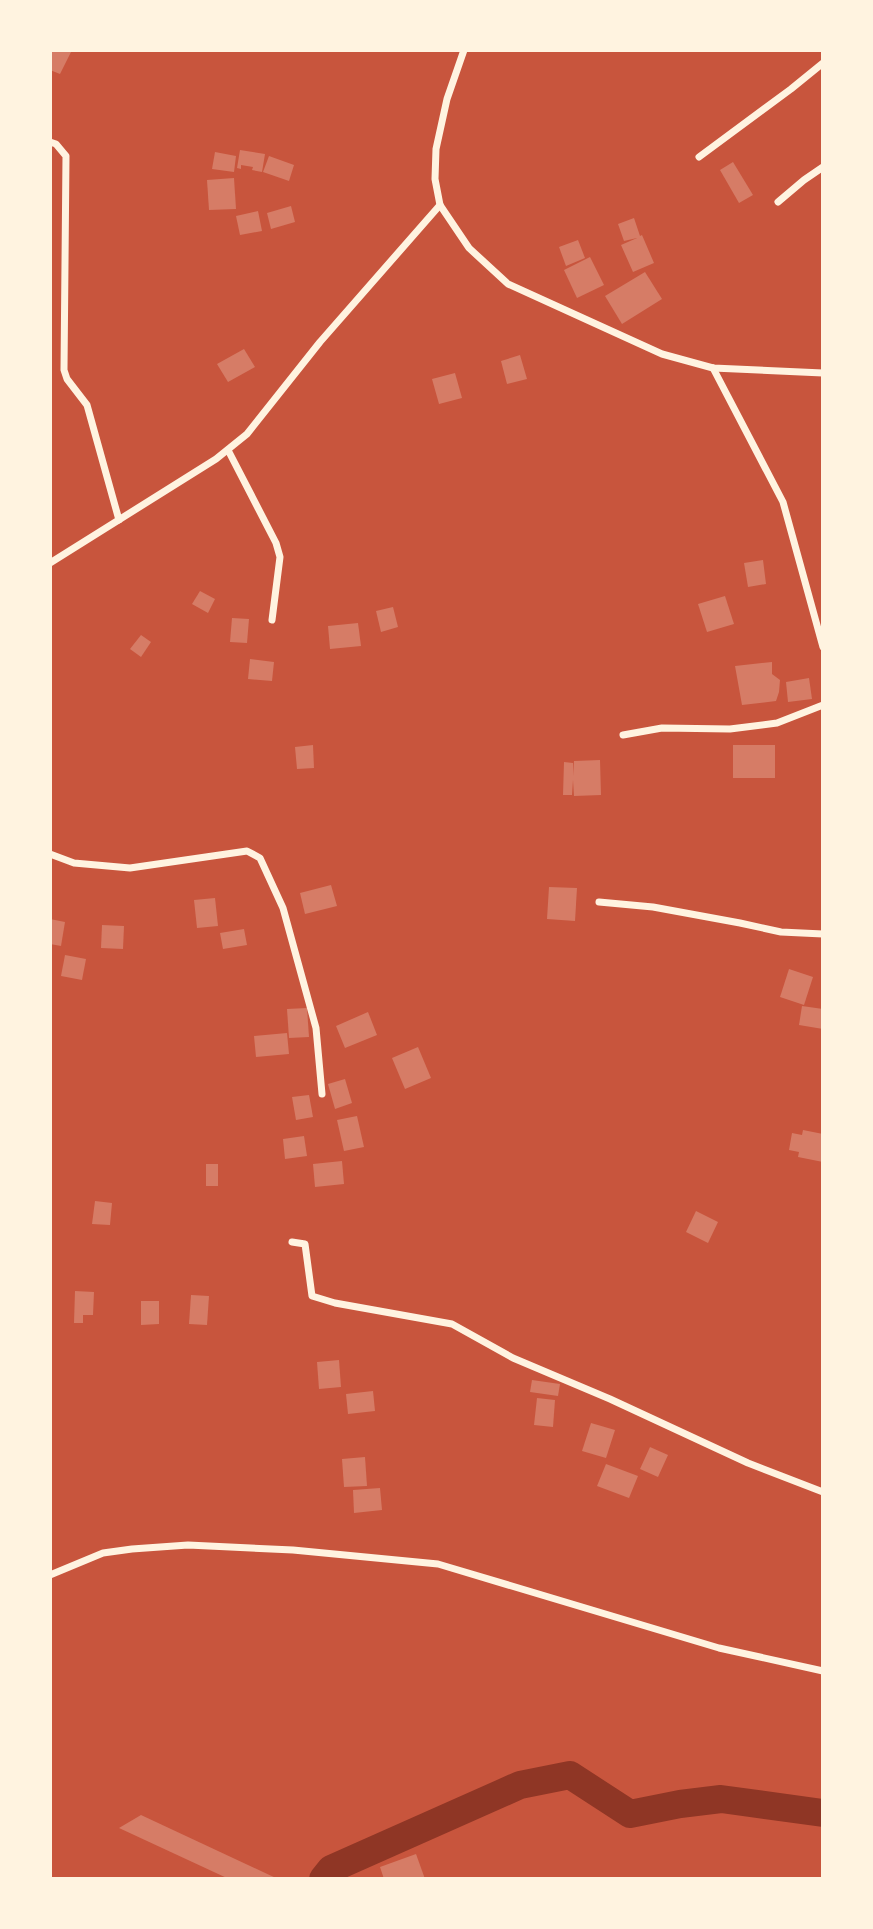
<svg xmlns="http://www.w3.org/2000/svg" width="873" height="1929" font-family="'Archivo Narrow',sans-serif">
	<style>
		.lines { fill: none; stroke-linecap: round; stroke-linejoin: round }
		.river { stroke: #8f3625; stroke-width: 28 }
		.building { fill: #d67c66 }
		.minor { stroke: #fff3e0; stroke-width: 7 }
	</style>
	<rect width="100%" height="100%" fill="#c8553d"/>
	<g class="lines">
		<polyline class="river" points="323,1879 331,1869 520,1785 570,1775 630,1814 680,1804 721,1799 823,1813"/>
	</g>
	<g class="building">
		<polygon points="50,50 66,50 71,52 60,74 50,70"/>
		<polygon points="240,150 265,154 262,172 252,170 253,167 241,165 241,169 237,168"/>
		<polygon points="215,152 236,156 234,172 212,169"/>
		<polygon points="269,156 294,165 289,181 263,172"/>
		<polygon points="733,162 753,195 739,203 720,170"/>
		<polygon points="234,178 236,209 209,210 207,180"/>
		<polygon points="291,206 295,222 271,229 267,213"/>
		<polygon points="258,211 262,231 240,235 236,216"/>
		<polygon points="634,218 640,236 642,235 654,263 633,272 621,245 637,238 624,241 618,224"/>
		<polygon points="578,240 585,258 566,266 559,247"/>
		<polygon points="590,257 604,285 577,298 564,270"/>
		<polygon points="645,272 662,299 622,324 605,296"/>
		<polygon points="244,349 255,367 228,382 217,364"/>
		<polygon points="520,355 527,379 507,384 501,361"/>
		<polygon points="455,373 462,398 439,404 432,379"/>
		<polygon points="763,560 766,584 748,587 744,563"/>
		<polygon points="200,591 215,599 208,613 192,604"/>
		<polygon points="725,596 734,624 707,632 698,604"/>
		<polygon points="393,607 398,627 381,632 376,611"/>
		<polygon points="232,618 249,619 247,643 230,642"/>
		<polygon points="358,623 361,646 330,649 328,626"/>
		<polygon points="141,635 151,642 141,657 130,649"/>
		<polygon points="250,659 274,662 272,681 248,679"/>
		<polygon points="772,662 772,674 780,680 779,692 776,701 742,705 735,666"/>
		<polygon points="809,678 812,699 788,702 786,682"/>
		<polygon points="313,745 314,768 297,769 295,747"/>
		<rect x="733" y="745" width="42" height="33"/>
		<polygon points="600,760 601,795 574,796 573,780 572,795 563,795 564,762 573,763 573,776 574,761"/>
		<polygon points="331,885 337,906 305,914 300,893"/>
		<polygon points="549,887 577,888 575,921 547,919"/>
		<polygon points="215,898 218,926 197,928 194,900"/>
		<polygon points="50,919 65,922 61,946 50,944"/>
		<polygon points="102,925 124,926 123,949 101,948"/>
		<polygon points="244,929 247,945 223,949 220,933"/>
		<polygon points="65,955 86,959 82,980 61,976"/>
		<polygon points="789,969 813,977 804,1005 780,997"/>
		<polygon points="802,1006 823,1009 823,1029 799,1025"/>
		<polygon points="307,1008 309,1037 289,1038 287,1009"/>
		<polygon points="368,1012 377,1035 345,1048 336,1026"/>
		<polygon points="287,1033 289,1054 256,1057 254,1036"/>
		<polygon points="418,1047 431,1078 405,1089 392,1058"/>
		<polygon points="345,1079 352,1103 335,1109 328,1084"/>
		<polygon points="309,1095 313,1117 296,1120 292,1097"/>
		<polygon points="357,1116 364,1147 344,1151 337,1120"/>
		<polygon points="803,1130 823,1134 823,1162 798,1157 799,1152 789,1150 792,1133 802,1135"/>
		<polygon points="304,1136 307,1156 285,1159 283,1139"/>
		<polygon points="342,1161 344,1184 315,1187 313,1164"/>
		<rect x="206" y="1164" width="12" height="22"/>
		<polygon points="95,1201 112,1203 110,1225 92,1224"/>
		<polygon points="696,1211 718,1222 708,1243 686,1232"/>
		<polygon points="75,1291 94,1292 93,1315 83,1315 83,1323 74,1323"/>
		<polygon points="191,1295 209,1296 207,1325 189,1324"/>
		<polygon points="141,1301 159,1301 159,1324 141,1325"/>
		<polygon points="339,1360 341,1387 319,1389 317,1362"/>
		<polygon points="532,1380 560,1384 558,1396 530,1392"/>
		<polygon points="373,1391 375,1411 348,1414 346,1394"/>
		<polygon points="537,1398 555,1400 553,1427 534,1425"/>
		<polygon points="591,1423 615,1430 606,1458 582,1451"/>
		<polygon points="650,1447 668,1455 658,1477 640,1469"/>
		<polygon points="365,1457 367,1486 344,1487 342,1459"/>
		<polygon points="606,1464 638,1476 629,1498 597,1486"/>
		<polygon points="380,1488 382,1510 354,1513 353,1490"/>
		<polygon points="141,1815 278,1879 229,1879 119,1828"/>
		<polygon points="416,1854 425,1879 384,1879 380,1867"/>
	</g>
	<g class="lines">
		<g class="minor">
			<polyline points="464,50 447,99 436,149 435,179 440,205 469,248 508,284 662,354 713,368 823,373"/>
			<polyline points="50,142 56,144 66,156 64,370 67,379 87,405 119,520"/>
			<polyline points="699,157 791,89 823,63"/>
			<polyline points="778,202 804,180 823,167"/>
			<polyline points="713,368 783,502 823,647"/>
			<polyline points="228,450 276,543 280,557 272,620"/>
			<polyline points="50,563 216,459 247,434 320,342 440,205"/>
			<polyline points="623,735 662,728 730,729 777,723 823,705"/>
			<polyline points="50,854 74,863 130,868 247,851 260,858 283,908 316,1028 322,1094"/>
			<polyline points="599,902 653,907 740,923 781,932 823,934"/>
			<polyline points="292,1242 305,1244 312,1296 335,1303 452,1324 513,1358 610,1399 748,1463 823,1492"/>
			<polyline points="50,1575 103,1553 132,1549 188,1545 293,1550 438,1564 719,1648 823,1671"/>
		</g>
	</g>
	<rect width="873" height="1929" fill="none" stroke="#fff3e0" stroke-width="104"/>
</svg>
